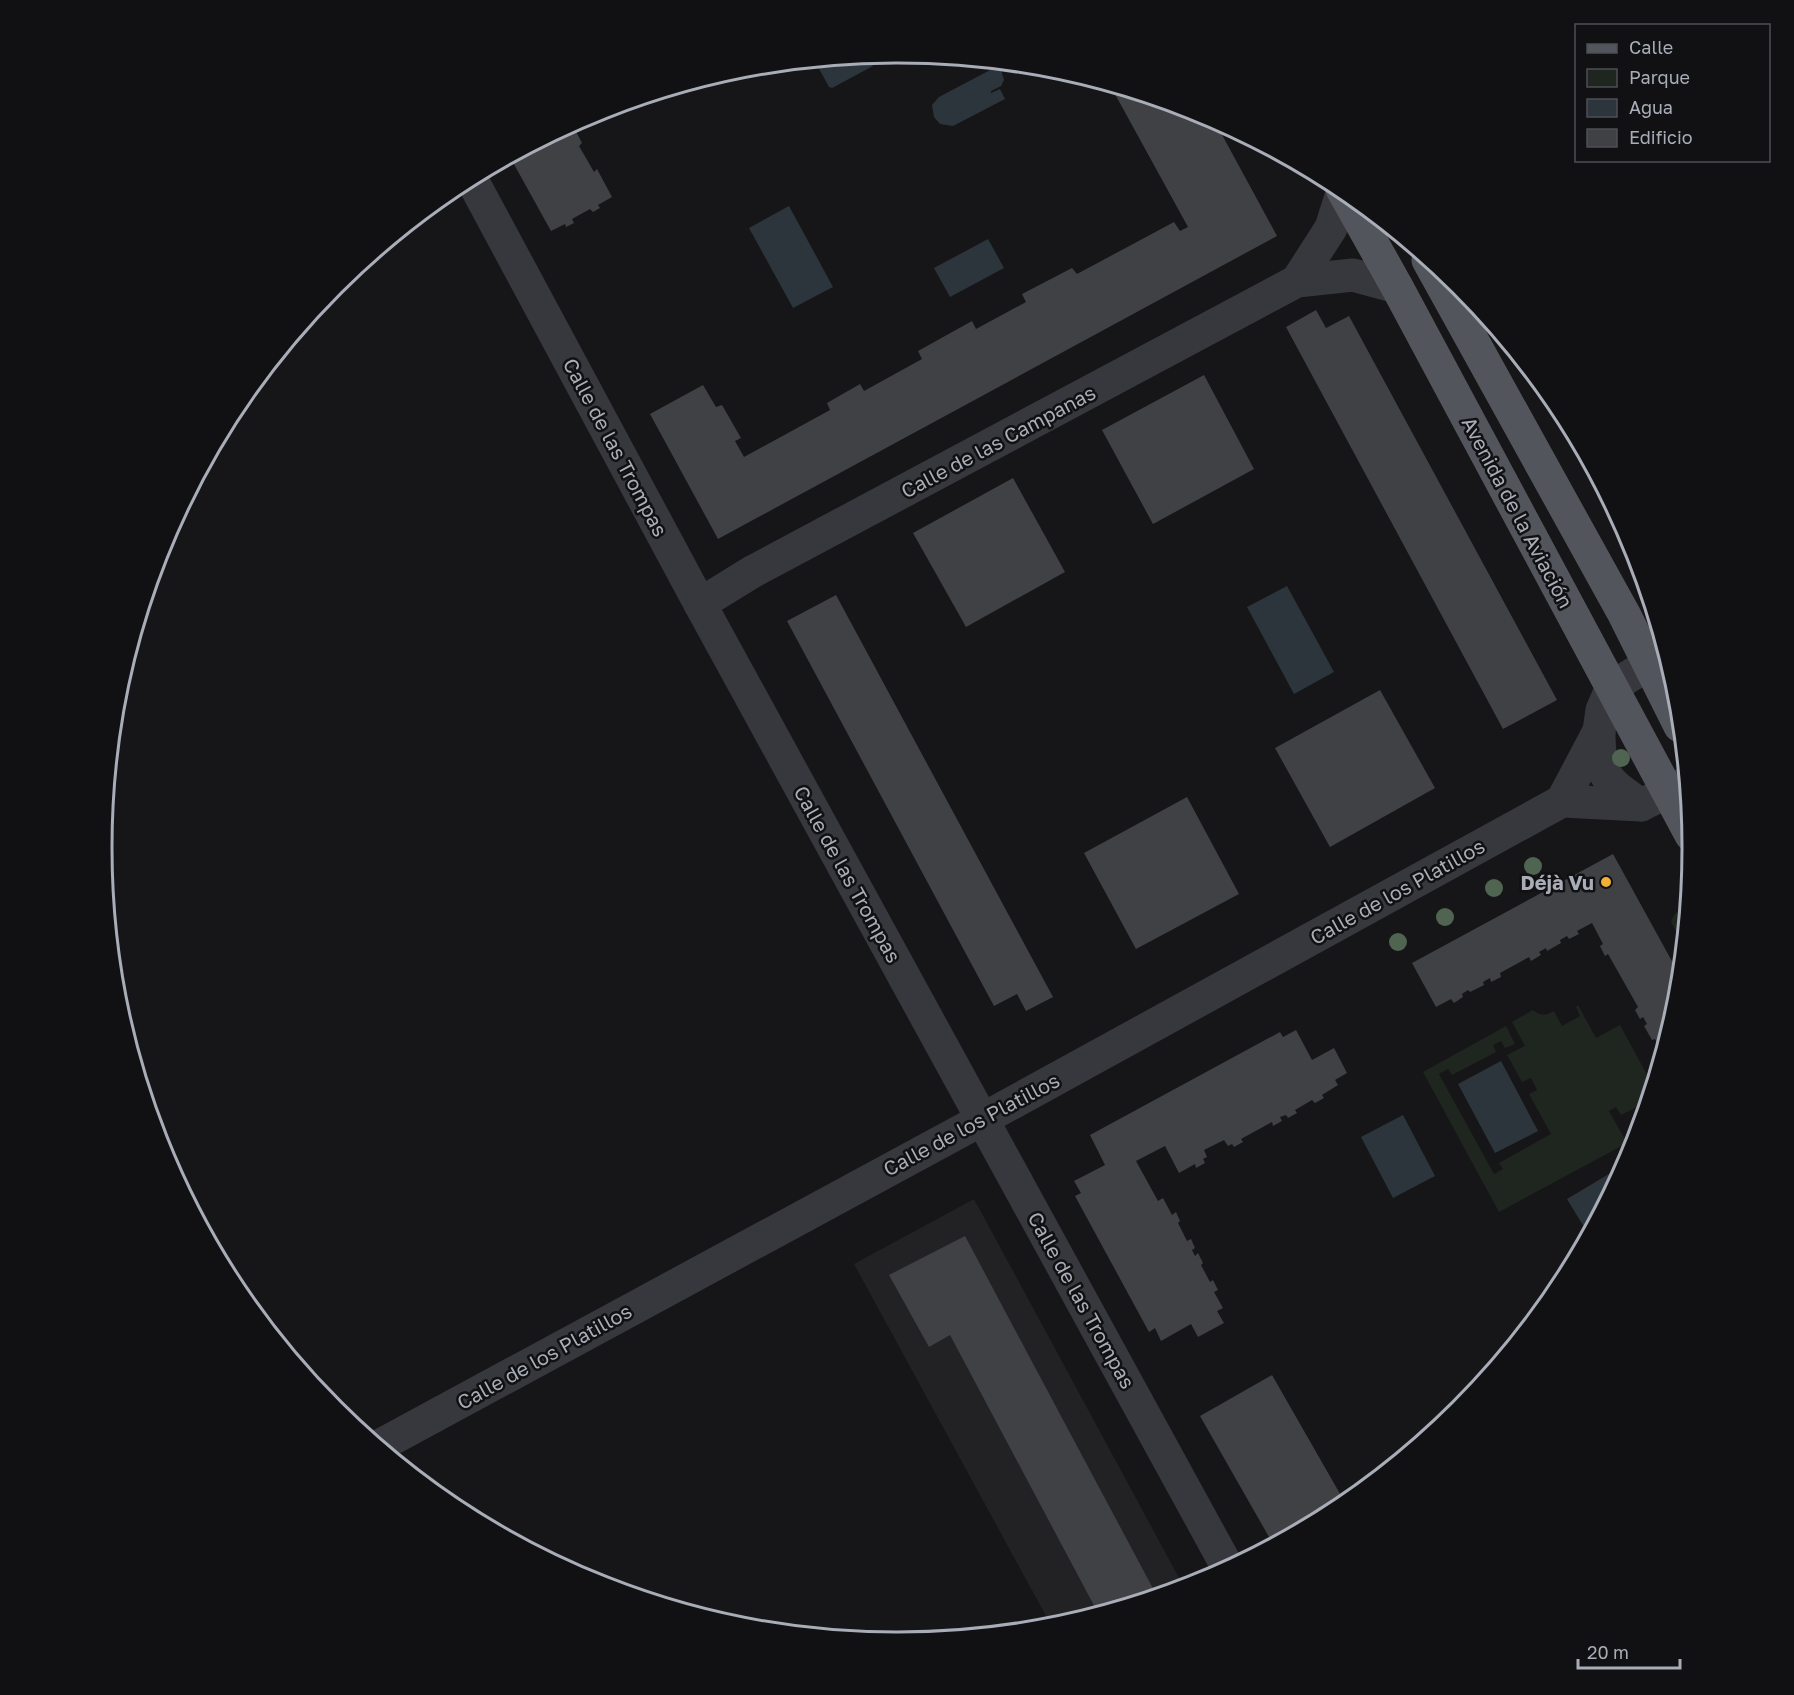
<svg xmlns="http://www.w3.org/2000/svg" width="1794" height="1695" font-family="'Golos Text',sans-serif">
	<style>
		.built { fill: #222225 }
		.green { fill: #1e261f }
		.water { fill: #2c353c }
		.building { fill: #404145 }
		.lines { fill: none; stroke-linecap: round; stroke-linejoin: round }
		.minor { stroke: #37383d; stroke-width: 33 }
		.major { stroke: #53555c; stroke-width: 33 }
		.tree { fill: #506452 }
		.poi-dot { fill: #f2b134; stroke: #111113; stroke-width: 2 }
		.labels { text-anchor: middle; dominant-baseline: central; stroke-width: 5; stroke-linejoin: round; paint-order: stroke }
		.street-label { font-size: 20px; fill: #a8adb8; stroke: #111113 }
		.poi-label { font-size: 20px; font-weight: bold; fill: #a8adb8; stroke: #111113; text-anchor: end }
		.rim { fill: none; stroke: #a8adb8; stroke-width: 3 }
	</style>
	<rect width="100%" height="100%" fill="#161618"/>
	<polygon class="built" points="974,1199 1184,1587 1052,1627 854,1264"/>
	<g class="green">
		<path d="M1686 907 1683 944 1671 922C1673 914 1678 910 1686 907Z"/>
		<path d="M1578 1005 1596 1038 1620 1025 1652 1084 1647 1102 1621 1115 1616 1107 1609 1111 1627 1143 1499 1212 1423 1072 1506 1026 1515 1044 1505 1048 1501 1041 1493 1045 1496 1052 1452 1075 1448 1069 1439 1074 1494 1174 1503 1169 1499 1163 1551 1134 1529 1094 1537 1090 1531 1078 1522 1082 1507 1055 1525 1046 1512 1022 1533 1010C1540 1016 1545 1016 1554 1011L1562 1026 1580 1016 1576 1007Z"/>
	</g>
	<g class="water">
		<polygon points="870,55 873,66 832,88 829,87 817,65 819,60"/>
		<polygon points="994,68 1001,70 1004,80 1001,86 991,91 991,93 1000,89 1005,99 953,126 940,124 934,117 932,105 939,97"/>
		<polygon points="789,206 833,287 793,308 749,228"/>
		<polygon points="988,239 1004,268 950,297 934,268"/>
		<polygon points="1287,586 1334,672 1294,694 1247,607"/>
		<polygon points="1501,1061 1538,1131 1495,1153 1458,1084"/>
		<polygon points="1403,1115 1435,1176 1393,1198 1361,1137"/>
		<polygon points="1624,1165 1589,1231 1587,1232 1567,1199"/>
	</g>
	<g class="building">
		<polygon points="1110,85 1202,113 1214,120 1277,236 718,539 650,414 703,385 716,407 722,405 741,438 735,441 744,457 830,410 827,403 860,384 864,391 922,359 918,351 972,321 976,329 1026,302 1022,294 1072,268 1077,274 1174,222 1180,231 1188,227"/>
		<polygon points="572,124 582,143 579,146 594,172 597,169 612,197 598,205 600,208 593,212 590,209 572,219 574,223 566,227 565,224 551,231 510,157"/>
		<polygon points="1316,310 1326,328 1349,316 1557,700 1503,729 1286,327"/>
		<polygon points="1204,375 1254,469 1153,524 1102,430"/>
		<polygon points="1013,478 1065,572 966,627 913,533"/>
		<polygon points="836,595 1053,997 1026,1011 1017,994 994,1006 787,621"/>
		<polygon points="1380,690 1435,788 1330,847 1275,748"/>
		<polygon points="1187,797 1239,894 1136,949 1084,853"/>
		<polygon points="1613,854 1679,974 1677,1003 1660,1057 1655,1047 1659,1046 1655,1039 1652,1040 1644,1026 1647,1024 1643,1017 1640,1019 1635,1010 1638,1007 1608,954 1605,956 1600,946 1603,944 1592,923 1577,931 1579,934 1569,939 1567,936 1560,940 1561,943 1547,951 1546,948 1539,952 1541,955 1531,961 1529,957 1500,973 1501,977 1491,982 1490,978 1483,982 1484,985 1470,992 1468,990 1462,994 1463,997 1454,1003 1451,999 1436,1007 1412,963"/>
		<polygon points="1296,1030 1312,1060 1334,1048 1347,1073 1335,1080 1338,1085 1322,1095 1324,1098 1315,1103 1312,1100 1295,1110 1297,1113 1288,1118 1286,1115 1280,1117 1282,1121 1273,1126 1272,1122 1241,1139 1243,1142 1234,1147 1232,1144 1228,1146 1224,1140 1204,1150 1207,1157 1203,1159 1205,1163 1196,1168 1195,1164 1179,1173 1165,1146 1136,1161 1158,1201 1163,1198 1172,1215 1176,1212 1180,1221 1178,1223 1187,1241 1191,1239 1195,1248 1192,1250 1195,1256 1198,1253 1203,1263 1201,1265 1210,1282 1213,1280 1218,1290 1214,1292 1223,1308 1217,1311 1224,1323 1198,1337 1191,1324 1161,1341 1155,1328 1149,1332 1075,1196 1081,1193 1074,1181 1105,1165 1090,1135 1280,1032 1283,1037"/>
		<polygon points="965,1236 1157,1596 1098,1613 950,1335 929,1347 889,1275"/>
		<polygon points="1272,1375 1343,1499 1360,1491 1338,1509 1273,1544 1200,1416"/>
	</g>
	<g class="lines">
		<g class="minor">
			<polyline points="471,178 700,604 1228,1568"/>
			<polyline points="1297,281 1331,228 1343,190"/>
			<polyline points="700,604 752,572 1297,281 1353,275 1397,287"/>
			<path d="M1599 731C1599 776 1605 780 1641 805"/>
			<polyline points="1562,801 1599,731 1602,710 1612,687 1649,664 1669,667"/>
			<polyline points="1562,801 1641,805 1686,783"/>
			<polyline points="379,1446 983,1119 1562,801"/>
		</g>
		<g class="major">
			<polyline points="1342,189 1397,287 1691,835"/>
			<polyline points="1428,260 1624,614 1680,726"/>
		</g>
	</g>
	<g class="tree">
		<circle cx="1621" cy="758" r="9"/>
		<circle cx="1533" cy="866" r="9"/>
		<circle cx="1494" cy="888" r="9"/>
		<circle cx="1445" cy="917" r="9"/>
		<circle cx="1398" cy="942" r="9"/>
	</g>
	<circle class="poi-dot" cx="1606" cy="882" r="6"/>
	<g class="labels">
		<g class="street-label">
			<text transform="translate(998 441) rotate(-28)">Calle de las Campanas</text>
			<text transform="translate(616 447) rotate(62)">Calle de las Trompas</text>
			<text transform="translate(1518 512) rotate(62)">Avenida de la Aviación</text>
			<text transform="translate(848 874) rotate(61)">Calle de las Trompas</text>
			<text transform="translate(1397 891) rotate(-29)">Calle de los Platillos</text>
			<text transform="translate(971 1124) rotate(-28)">Calle de los Platillos</text>
			<text transform="translate(1082 1300) rotate(61)">Calle de las Trompas</text>
			<text transform="translate(544 1356) rotate(-29)">Calle de los Platillos</text>
		</g>
		<g class="poi-label">
			<text x="1594" y="882">Déjà Vu</text>
		</g>
	</g>
	<path d="M0 0H1794V1695H0ZM896 63H898A784 784 0 0 1 1682 847V848A784 784 0 0 1 898 1632H896A784 784 0 0 1 112 848V847A784 784 0 0 1 896 63Z" fill="#111113" fill-rule="evenodd"/>
	<path class="rim" d="M896 63H898A784 784 0 0 1 1682 847V848A784 784 0 0 1 898 1632H896A784 784 0 0 1 112 848V847A784 784 0 0 1 896 63Z"/>
	<rect x="1575" y="24" width="195" height="138" fill="#111113" stroke="#4d4f55" stroke-width="1.5"/>
	<rect x="1587" y="44" width="30" height="9" fill="#53555c" stroke="#4d4f55" stroke-width="1.5"/>
	<text x="1629" y="54" font-size="18" fill="#a8adb8">Calle</text>
	<rect x="1587" y="69" width="30" height="18" fill="#1e261f" stroke="#4d4f55" stroke-width="1.5"/>
	<text x="1629" y="84" font-size="18" fill="#a8adb8">Parque</text>
	<rect x="1587" y="99" width="30" height="18" fill="#2c353c" stroke="#4d4f55" stroke-width="1.5"/>
	<text x="1629" y="114" font-size="18" fill="#a8adb8">Agua</text>
	<rect x="1587" y="129" width="30" height="18" fill="#404145" stroke="#4d4f55" stroke-width="1.5"/>
	<text x="1629" y="144" font-size="18" fill="#a8adb8">Edificio</text>
	<path d="M1578 1659v9h102v-9" fill="none" stroke="#a8adb8" stroke-width="3"/>
	<text x="1587" y="1659" font-size="18" fill="#a8adb8" stroke="#111113" stroke-width="4.5" paint-order="stroke">20 m</text>
</svg>
